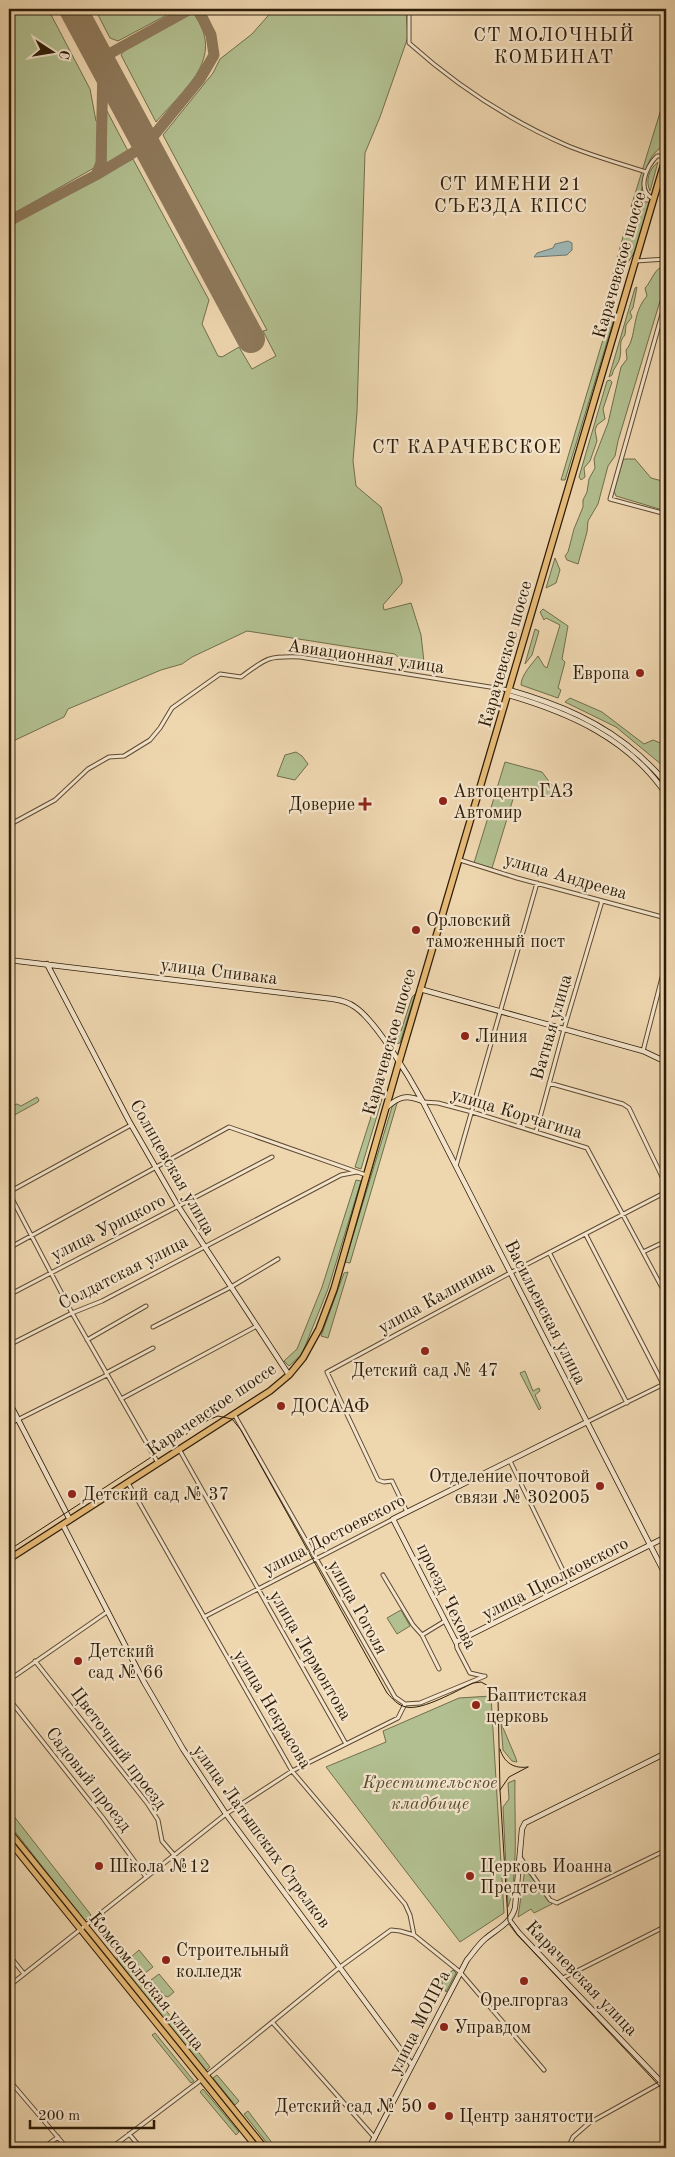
<svg xmlns="http://www.w3.org/2000/svg" width="675" height="2157" font-family="'Old Standard TT',serif">
<rect width="100%" height="100%" fill="#eed6af"/>
<filter id="stains"><feTurbulence type="fractalNoise" baseFrequency=".004" numOctaves="4"/><feColorMatrix values="0 0 0 0 .2 0 0 0 0 .09 0 0 0 0 .02 0 0 0 .5 -.17"/></filter>
<radialGradient id="worn" r=".72"><stop offset=".6" stop-color="#630" stop-opacity="0"/><stop offset="1" stop-color="#630" stop-opacity=".3"/></radialGradient>
<!-- green -->
<path fill="#b2bf90" stroke="#706e4c" d="M9 9H48L90 89 96 121H98L97 160 94 168 9 216Z
M95 9H178L118 41 110 38Z
M274 9H406L408 37 380 117 365 153 357 412 353 461 356 486 381 507 402 579V583L383 605 384 610 411 603 421 635 424 662 403 663 395 654 247 631 192 657 182 664 161 670 68 709 64 717 9 743V226L133 159 209 300 202 324 218 356 222 357 239 347 252 369 276 356 263 331 267 330 163 135 213 73 220 59 252 34Z
M193 13C227 58 184 89 156 122L121 55 124 51Z
M666 93V144C636 161 652 188 631 207Z
M107 111 128 151 106 164V114Z
M658 162 650 191C645 181 649 169 658 162Z
M645 202H649C642 226 639 263 613 274L625 229C635 224 636 215 639 205Z
M661 267 666 268V281L618 441 615 456 608 466 598 504 588 521 587 532 578 564 567 560 565 556 568 552 574 529 583 507V500L587 492 589 479 595 468 594 459 608 423 621 367 627 359 626 350C637 338 631 314 647 296L645 288C651 282 653 272 661 267Z
M637 287 633 308 630 312 632 317 626 325 625 335C618 342 622 348 620 357 619 364 613 368 612 375L609 377 635 288Z
M610 316 614 319 565 480H561Z
M610 380 612 382 603 409 605 419 597 425 595 430 597 441 590 461 584 468 585 477 581 480 579 477 607 381Z
M625 459H635L651 478 666 482V511L616 496 614 491 623 460Z
M555 558 560 570 556 583 546 588Z
M543 609 568 626 562 659 565 662 558 688 561 690 558 698 521 685C521 675 532 664 538 656L544 666 547 668 560 625 546 618 544 620 540 612Z
M535 629 539 631 532 655 525 664Z
M570 698 602 712 644 744 653 740 663 744 666 733V762L662 765 616 727 565 702Z
M296 752 302 756 308 764 295 780 277 776 285 755Z
M505 762 542 772 557 792 552 799 517 786 492 868 474 863Z
M415 994 400 1043 395 1044 388 1037 390 1035 401 1031 412 997Z
M37 1097 39 1100 38 1102 9 1118V1106L17 1104 21 1106Z
M377 1098 382 1099 361 1169 355 1167Z
M398 1100 350 1263 345 1262 392 1107Z
M356 1180 361 1181 328 1289 302 1354 289 1366 284 1361 297 1349 322 1287Z
M348 1272 328 1338 321 1336 344 1273Z
M525 1371 533 1391 539 1388 540 1391 535 1395 541 1408 539 1410 520 1373Z
M401 1610 410 1626 397 1634 387 1618Z
M491 1696 504 1913 460 1942 326 1767 386 1742 383 1731 459 1698Z
M501 1723 515 1756 517 1762 512 1761 503 1750Z
M515 1780C514 1813 519 1879 508 1907L503 1807 509 1799 508 1783Z
M9 1810 91 1915 85 1921 9 1824Z
M525 1869 552 1904 534 1913 531 1909 518 1917Z
M139 1950 153 1967 145 1973 131 1957Z
M118 1953H121L126 1959 210 2067 206 2071 162 2018 117 1959Z
M453 1970 456 1973 446 1992 442 1983V1979Z
M159 1974 174 1992 168 1997 165 1996 151 1980Z
M155 2033 194 2081 191 2083 152 2035Z
M217 2075 239 2101 235 2105 213 2078Z
M203 2089 239 2132 236 2135 200 2092Z
M248 2111 276 2148H271L244 2114Z"/>
<!-- water -->
<path fill="#9eb7b5" stroke="#71796f" d="M568 241 572 243V250L567 255 534 257 537 253 553 248 555 244Z"/>
<g fill="none" stroke-linecap="round" stroke-linejoin="round">
<!-- taxiway -->
<path stroke="#8e795b" stroke-width="11" d="M100 59 190 9
M96 175 101 163 103 63
M9 221 96 175 146 145 200 79 214 55 211 35 198 9"/>
<!-- runway -->
<path stroke="#8e795b" stroke-width="28" d="M73 9 251 339"/>
<!-- street casing -->
<g stroke="#5d4a31" stroke-width="5">
<path id="street" d="M409 9V43C456 85 509 120 566 145 592 156 619 163 646 172
M654 199C635 191 647 166 657 156H666
M636 261 666 259
M666 300 610 499 666 514
M664 781 666 772
M9 825 55 800 88 769 109 757 124 756 150 740 160 728 172 708 220 674 241 677C267 658 267 656 300 657L509 690
M460 860 517 878 666 918
M643 1051 666 962
M549 1083 623 1104 629 1108 666 1185
M423 1102 438 1103 472 1112 587 1148 666 1295
M536 1132 564 1029 602 901
M456 1166 537 883
M9 1192 131 1125
M9 1193 72 1313 158 1463
M586 1235 663 1384
M9 1248 229 1127 366 1175
M643 1252 666 1241
M550 1254 627 1403
M9 1295 272 1157
M153 1327 231 1287 278 1259
M87 1340 146 1306
M9 1345 72 1313 102 1301 341 1175 357 1172
M106 1373 153 1348
M121 1399 257 1326
M234 1414 395 1697 405 1704 420 1703 485 1676
M587 1422 666 1383
M9 1424 107 1375
M179 1449 346 1744
M510 1461 570 1585
M128 1483 292 1771 405 1904 410 1915 414 1935 460 1972 544 2070
M407 1512 392 1481 384 1482 378 1480 327 1372 510 1273 666 1192
M383 1575 413 1625 422 1635 445 1621
M204 1617 393 1519
M422 1635 439 1669
M456 1642 457 1648 470 1673 483 1676
M35 1661 147 1803 158 1820 162 1841 174 1855
M9 1680 107 1612
M9 1699 103 1818 146 1877
M520 1857 550 1900 557 1903 666 1850
M9 1955 24 1974
M563 1978 666 1926
M9 1986 226 1814 292 1771 398 1718 405 1704
M273 2023 375 2138
M207 2075 340 1967 391 1930 400 1931 414 1935
M9 2080 67 2148
M129 2134 141 2148
M43 2148 58 2137
M111 2148 201 2080
M568 2148 573 2137 589 2123 666 2080"/>
</g>
<!-- secondary casing -->
<g stroke="#2d1c07" stroke-width="6">
<path id="secondary" d="M509 690C558 704 602 722 640 756 649 765 659 773 666 784
M508 695C570 713 629 739 666 794
M9 960 333 999C340 1000 348 1002 355 1007 376 1021 410 1078 423 1102L666 1576
M47 964 129 1121 178 1206 289 1375
M420 989 643 1051 662 1060 666 1068
M387 1107C399 1097 406 1094 422 1101
M9 1402 70 1520
M587 1422 393 1519 456 1642 666 1537
M63 1525 144 1682 183 1749 226 1814 412 2065
M509 1920 519 1933 666 2087
M369 2148 467 1960C473 1953 478 1945 485 1939 497 1929 511 1923 515 1908L522 1829 525 1823 666 1753"/>
</g>
<!-- primary casing -->
<g stroke="#2d1c07" stroke-width="7">
<path id="primary" d="M9 1831 265 2148
M9 1841 257 2148"/>
</g>
<!-- highway casing -->
<g stroke="#2d1c07" stroke-width="8">
<path id="highway" d="M9 1559 270 1391 289 1375 303 1358 319 1329 334 1289 399 1062 666 157"/>
</g>
<!-- street -->
<use href="#street" stroke="#f4e4cb" stroke-width="3"/>
<!-- secondary -->
<use href="#secondary" stroke="#f4e4cb" stroke-width="4.5"/>
<!-- primary -->
<use href="#primary" stroke="#e7bb78" stroke-width="5"/>
<!-- highway -->
<use href="#highway" stroke="#e7bb78" stroke-width="5.5"/>
<!-- tram -->
<path stroke="#2d1c07" stroke-width="1" d="M9 1550 208 1420 218 1416 232 1419 241 1430 387 1693C393 1699 397 1705 406 1707 422 1711 458 1690 473 1683L481 1682 494 1689 498 1699 500 1790 508 1921 517 1934 666 2093
M500 1749C504 1763 514 1769 528 1767
M500 1790 509 1777 528 1767"/>
</g>
<!-- markers -->
<g fill="#8f2418" stroke="#f4e4cb" stroke-width="2">
<circle cx="640" cy="673" r="5"/>
<circle cx="443" cy="801" r="5"/>
<path d="M362.5 796.5h5v5h5v5h-5v5h-5v-5h-5v-5h5z"/>
<circle cx="416" cy="930" r="5"/>
<circle cx="465" cy="1036" r="5"/>
<circle cx="425" cy="1351" r="5"/>
<circle cx="281" cy="1406" r="5"/>
<circle cx="600" cy="1486" r="5"/>
<circle cx="72" cy="1494" r="5"/>
<circle cx="78" cy="1661" r="5"/>
<circle cx="476" cy="1705" r="5"/>
<circle cx="99" cy="1866" r="5"/>
<circle cx="470" cy="1876" r="5"/>
<circle cx="166" cy="1960" r="5"/>
<circle cx="524" cy="1981" r="5"/>
<circle cx="444" cy="2027" r="5"/>
<circle cx="432" cy="2106" r="5"/>
<circle cx="449" cy="2116" r="5"/>
</g>
<g text-anchor="middle" stroke-width="4.5" stroke-linejoin="round" paint-order="stroke">
<!-- street labels -->
<g font-size="18" fill="#2d1c07" stroke="#f4e4cb">
<text transform="translate(619 265) rotate(-74)" y="6">Карачевское шоссе</text>
<text transform="translate(505 654) rotate(-74)" y="6">Карачевское шоссе</text>
<text transform="translate(366 656) rotate(8)" y="6">Авиационная улица</text>
<text transform="translate(566 876) rotate(16)" y="6">улица Андреева</text>
<text transform="translate(219 971) rotate(7)" y="6">улица Спивака</text>
<text transform="translate(551 1027) rotate(-74)" y="6">Ватная улица</text>
<text transform="translate(389 1042) rotate(-74)" y="6">Карачевское шоссе</text>
<text transform="translate(517 1113) rotate(17)" y="6">улица Корчагина</text>
<text transform="translate(173 1167) rotate(60)" y="6">Солнцевская улица</text>
<text transform="translate(108 1227) rotate(-27)" y="6">улица Урицкого</text>
<text transform="translate(123 1272) rotate(-27)" y="6">Солдатская улица</text>
<text transform="translate(436 1297) rotate(-29)" y="6">улица Калинина</text>
<text transform="translate(546 1312) rotate(63)" y="6">Васильевская улица</text>
<text transform="translate(211 1409) rotate(-34)" y="6">Карачевское шоссе</text>
<text transform="translate(334 1534) rotate(-27)" y="6">улица Достоевского</text>
<text transform="translate(555 1578) rotate(-27)" y="6">улица Циолковского</text>
<text transform="translate(447 1596) rotate(64)" y="6">проезд Чехова</text>
<text transform="translate(358 1607) rotate(61)" y="6">улица Гоголя</text>
<text transform="translate(311 1655) rotate(60)" y="6">улица Лермонтова</text>
<text transform="translate(273 1709) rotate(59)" y="6">улица Некрасова</text>
<text transform="translate(119 1748) rotate(53)" y="6">Цветочный проезд</text>
<text transform="translate(89 1779) rotate(52)" y="6">Садовый проезд</text>
<text transform="translate(262 1836) rotate(54)" y="6">улица Латышских Стрелков</text>
<text transform="translate(582 1978) rotate(46)" y="6">Карачевская улица</text>
<text transform="translate(147 1981) rotate(51)" y="6">Комсомольская улица</text>
<text transform="translate(419 2022) rotate(-63)" y="6">улица МОПРа</text>
</g>
<!-- poi labels -->
<g font-size="18" fill="#2d1c07" stroke="#f4e4cb" text-anchor="start">
<text x="630" y="679" text-anchor="end">Европа</text>
<text x="453" y="797">АвтоцентрГАЗ<tspan x="453" dy="21">Автомир</tspan></text>
<text x="355" y="810" text-anchor="end">Доверие</text>
<text x="426" y="926">Орловский<tspan x="426" dy="21">таможенный пост</tspan></text>
<text x="475" y="1042">Линия</text>
<text x="425" y="1376" text-anchor="middle">Детский сад № 47</text>
<text x="291" y="1412">ДОСААФ</text>
<text x="590" y="1482" text-anchor="end">Отделение почтовой<tspan x="590" dy="21">связи № 302005</tspan></text>
<text x="82" y="1500">Детский сад № 37</text>
<text x="88" y="1657">Детский<tspan x="88" dy="21">сад № 66</tspan></text>
<text x="486" y="1701">Баптистская<tspan x="486" dy="21">церковь</tspan></text>
<text x="109" y="1872">Школа №12</text>
<text x="480" y="1872">Церковь Иоанна<tspan x="480" dy="21">Предтечи</tspan></text>
<text x="176" y="1956">Строительный<tspan x="176" dy="21">колледж</tspan></text>
<text x="524" y="2006" text-anchor="middle">Орелгоргаз</text>
<text x="454" y="2033">Управдом</text>
<text x="422" y="2112" text-anchor="end">Детский сад № 50</text>
<text x="459" y="2122">Центр занятости</text>
</g>
<!-- park labels -->
<g font-size="18" font-style="italic" fill="#554d30" stroke="#f4e4cb">
<text x="430" y="1788">Крестительское<tspan x="430" dy="21">кладбище</tspan></text>
</g>
<!-- neighbourhood labels -->
<g font-size="19" letter-spacing="1" fill="#2d1c07" stroke="#f4e4cb">
<text x="554" y="41">СТ МОЛОЧНЫЙ<tspan x="554" dy="22">КОМБИНАТ</tspan></text>
<text x="511" y="190">СТ ИМЕНИ 21<tspan x="511" dy="22">СЪЕЗДА КПСС</tspan></text>
<text x="467" y="453">СТ КАРАЧЕВСКОЕ</text>
</g>
</g>
<!-- margin -->
<rect width="675" height="2157" fill="none" stroke="#eed6af" stroke-width="30"/>
<rect x="10" y="10" width="655" height="2137" fill="none" stroke="#2d1c07" stroke-width="2.5"/>
<rect x="15" y="15" width="645" height="2127" fill="none" stroke="#2d1c07"/>
<!-- north arrow -->
<g transform="translate(52 52) rotate(102)" stroke="#f4e4cb" stroke-width="4" paint-order="stroke">
<path d="M0-4L9 19L0 12L-9 19Z" fill="#2d1c07"/>
<text y="-8" font-size="14" font-weight="bold" text-anchor="middle" fill="#2d1c07">С</text>
</g>
<!-- scale -->
<path d="M30 2120v8h124v-8" fill="none" stroke="#2d1c07" stroke-width="2.5"/>
<text x="38" y="2120" font-size="15" fill="#2d1c07" stroke="#f4e4cb" stroke-width="4" paint-order="stroke">200 m</text>
<rect width="100%" height="100%" filter="url(#stains)"/>
<rect width="100%" height="100%" fill="url(#worn)"/>
</svg>
